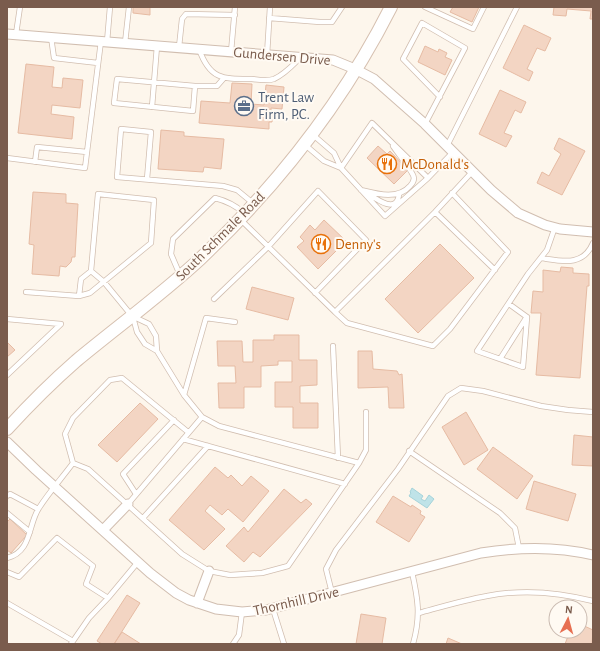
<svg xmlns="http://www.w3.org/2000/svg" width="600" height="651" font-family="'Alegreya Sans',sans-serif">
<rect width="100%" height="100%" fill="#fdf6ec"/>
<!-- water -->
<path fill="#bfe3e8" stroke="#a5d3da" d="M412 488 423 496 421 499 425 501 429 495 434 499 427 508 409 496 411 493 410 492Z"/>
<!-- building -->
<path fill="#f3d5c3" stroke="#e6bba3" d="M133 7H150V15L133 13Z
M453 7H479L472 22 450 12Z
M554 7H593V19H590L591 11 567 9 566 16 553 15Z
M524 25 551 38 545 51 537 48 527 69 533 72 529 81 503 68Z
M425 46 438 52 439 49 447 53 445 57 452 60 445 75 418 62Z
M26 64 54 67 52 87 62 88 63 78 83 80 80 108 52 105 51 114 74 117 72 139 18 133Z
M232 83 252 84 251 104 264 105 266 85 284 87 282 109 271 108V113H273L272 122H269V129L199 123 201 101 230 103Z
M500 90 526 102 521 113 515 110 504 133 512 136 506 147 479 134Z
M161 130 184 132V136L224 139 221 169 204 167 203 172 158 169Z
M559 138 585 151 562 195 537 183 542 172 549 176 561 154 554 149Z
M378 146 387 154 390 151 408 170 394 184 367 158Z
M33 192 66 194V203L78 204 75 257H72L71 262 66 267 60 266 59 276 32 274 34 245 29 244Z
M324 220 346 241 318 269 297 247 304 241 300 237 310 225 315 230Z
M440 244 474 278 418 333 385 299Z
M561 267 573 268V273L589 274V286H587L580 378 536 375 541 313H531L533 291 543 292V270L560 272Z
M252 287 294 298 288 320 246 309Z
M274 335H299V360H317V385L300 386V403H318V428H293V407H275V382H292V361H278V365L261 366V387H244V408H219L218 383H236L235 366H218L217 341H242L243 362H253V340H274Z
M7 342 15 350 7 357Z
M358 351H372L373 369 397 371 399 375 402 374 404 408H389L388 387 358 388Z
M140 403 158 419 117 462 98 445Z
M466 412 488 450 464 465 442 427Z
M574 435 593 437V466L572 465Z
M493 447 533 476 517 499 477 469Z
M215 467 228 478 231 475 242 486 251 476 269 491 243 522 228 509 222 515 210 505 205 511 225 529 204 550 169 520Z
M534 481 576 494 568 521 526 509Z
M284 489 301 503 306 499 312 504 260 557 253 552 244 562 226 546 244 527 248 532Z
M393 496 411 507 412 505 421 511 420 514 425 517 409 542 376 522Z
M10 519 27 535 11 553 7 550V522Z
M127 595 140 603 114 644H102L97 641Z
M361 614 386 618 382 644H356Z
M580 624 593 630 592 644H565L570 631H580Z
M122 632 141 644H114Z
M448 638 462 644H446Z"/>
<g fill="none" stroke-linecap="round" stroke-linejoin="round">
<!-- service casing -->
<g stroke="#d1beb0" stroke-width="6">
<path id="service" d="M425 7 473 29 484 7
M269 18 320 22H332L342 7
M16 34 20 7
M51 37 54 58 98 63
M107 42 110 7
M125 43 129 7
M179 47 182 19 186 14 235 15
M199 49C210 80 223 79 252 79 259 80 268 81 274 79 285 74 292 66 300 58
M231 52 235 7
M267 55 270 7
M195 86 193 111 114 103 117 79 195 86H217L224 78
M152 107 157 46
M425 124 465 48 422 23 403 59 440 97
M312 134 334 153 341 168 385 216 428 178 453 152
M304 144 324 161 341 168
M447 146 517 7
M7 158 85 168 101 41
M35 162 37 147 87 152
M341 168 372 123 428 178
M147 179 151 132 121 129 117 177 223 186 237 190 254 204
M361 190C377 194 398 200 410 186 413 183 415 179 413 175 408 165 399 155 393 146
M366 192C375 198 396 215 399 195
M435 212 495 270
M241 220 335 312 435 212 472 172
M541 258C562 261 583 267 593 243
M91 271 104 282 132 316 149 324 156 336 157 351
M180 275 171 254 173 239 215 198C227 201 235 205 244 213
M26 292 79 296 90 293 151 243 154 200 98 194 91 271 81 279 79 296
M214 299 268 247 318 191 366 240 315 293
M509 304 527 317
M335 312 347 323 433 346 450 329 508 252 452 193
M133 317 137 332 145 344 157 351 184 395 202 417 219 426 359 463
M527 317 523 367 477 351 528 274 547 250 555 227
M7 319 61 324 7 375
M333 346 338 458
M500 359 526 318
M184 395 206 318 235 322
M183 439 345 484
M409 451 500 513 515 528 519 548
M73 463 88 469 182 554 209 571 230 575 262 573 288 566 359 463 366 450V412
M136 494 123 474 174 420
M7 496 10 494 38 509
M128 504 202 417
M7 513 30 532
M143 518 208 446
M7 558C32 552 28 524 39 508 49 492 62 478 73 463L65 434 73 418 110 380 122 378 188 432
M7 572 19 577 57 538 93 566 86 584 108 598
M412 572C418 599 421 616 413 644
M332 593 326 569 336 550 398 469 448 396 461 388 483 391 541 406 568 410 593 412
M7 603 73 641
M273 609 284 644
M419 613C441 607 464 600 487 596 522 589 558 592 593 601
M71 644 89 618 108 598 138 562
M233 644 239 635 242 612"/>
</g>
<!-- minor casing -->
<g stroke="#d1beb0" stroke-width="11">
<path id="minor" d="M7 34 333 60 355 69 374 79 425 124 491 190 518 213 545 225 560 229 593 232
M7 442 36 470 150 573 176 593 189 600 216 609 242 612 266 610 481 553C518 547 556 546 593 555
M103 530 128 504
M197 603 209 571"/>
</g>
<!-- secondary casing -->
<g stroke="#d6c0b0" stroke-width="14">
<path id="secondary" d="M7 429C29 405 52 382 76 361 117 327 161 295 200 259 277 186 343 102 391 7"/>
</g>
<!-- service -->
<use href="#service" stroke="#fff" stroke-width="4.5"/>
<!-- minor -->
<use href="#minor" stroke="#fff" stroke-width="9"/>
<!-- secondary -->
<use href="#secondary" stroke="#fff" stroke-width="12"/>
</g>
<!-- icons -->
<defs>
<g id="office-ring" transform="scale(1)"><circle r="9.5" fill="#fffaf3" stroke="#5c6f8a" stroke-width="1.5"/><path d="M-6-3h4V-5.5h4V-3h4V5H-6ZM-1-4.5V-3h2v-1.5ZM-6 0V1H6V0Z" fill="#5c6f8a"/></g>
<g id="restaurant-ring" transform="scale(1)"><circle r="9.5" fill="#fffaf3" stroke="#e8710a" stroke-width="1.5"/><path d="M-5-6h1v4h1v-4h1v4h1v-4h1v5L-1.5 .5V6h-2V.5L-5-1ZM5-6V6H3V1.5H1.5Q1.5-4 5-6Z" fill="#e8710a"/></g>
</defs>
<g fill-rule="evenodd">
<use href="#office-ring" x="244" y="106"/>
<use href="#restaurant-ring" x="387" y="164"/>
<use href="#restaurant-ring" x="321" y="244"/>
</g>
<g text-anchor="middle" stroke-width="4" stroke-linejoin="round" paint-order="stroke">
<!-- street labels -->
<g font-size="15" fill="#7a5c4d" stroke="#fffaf3">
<text transform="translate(282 56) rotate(5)" y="5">Gundersen Drive</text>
<text transform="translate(220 236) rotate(-45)" y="5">South Schmale Road</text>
<text transform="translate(296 601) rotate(-13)" y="5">Thornhill Drive</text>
</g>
<!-- service labels -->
<g font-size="15" fill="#4e5e75" stroke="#fffaf3" text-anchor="start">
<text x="258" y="102">Trent Law<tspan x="258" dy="17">Firm, P.C.</tspan></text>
</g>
<!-- food labels -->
<g font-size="15" fill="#c56008" stroke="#fffaf3" text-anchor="start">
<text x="401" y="169">McDonald's</text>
<text x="335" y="249">Denny's</text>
</g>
</g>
<!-- border -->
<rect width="600" height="651" fill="none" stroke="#7a5c4d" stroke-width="16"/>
<!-- north arrow -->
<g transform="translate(568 619) rotate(6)"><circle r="19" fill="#fffaf3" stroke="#cabbb1"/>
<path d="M0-3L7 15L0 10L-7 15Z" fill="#e76f51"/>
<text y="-6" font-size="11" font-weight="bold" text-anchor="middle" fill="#7a5c4d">N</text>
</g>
</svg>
